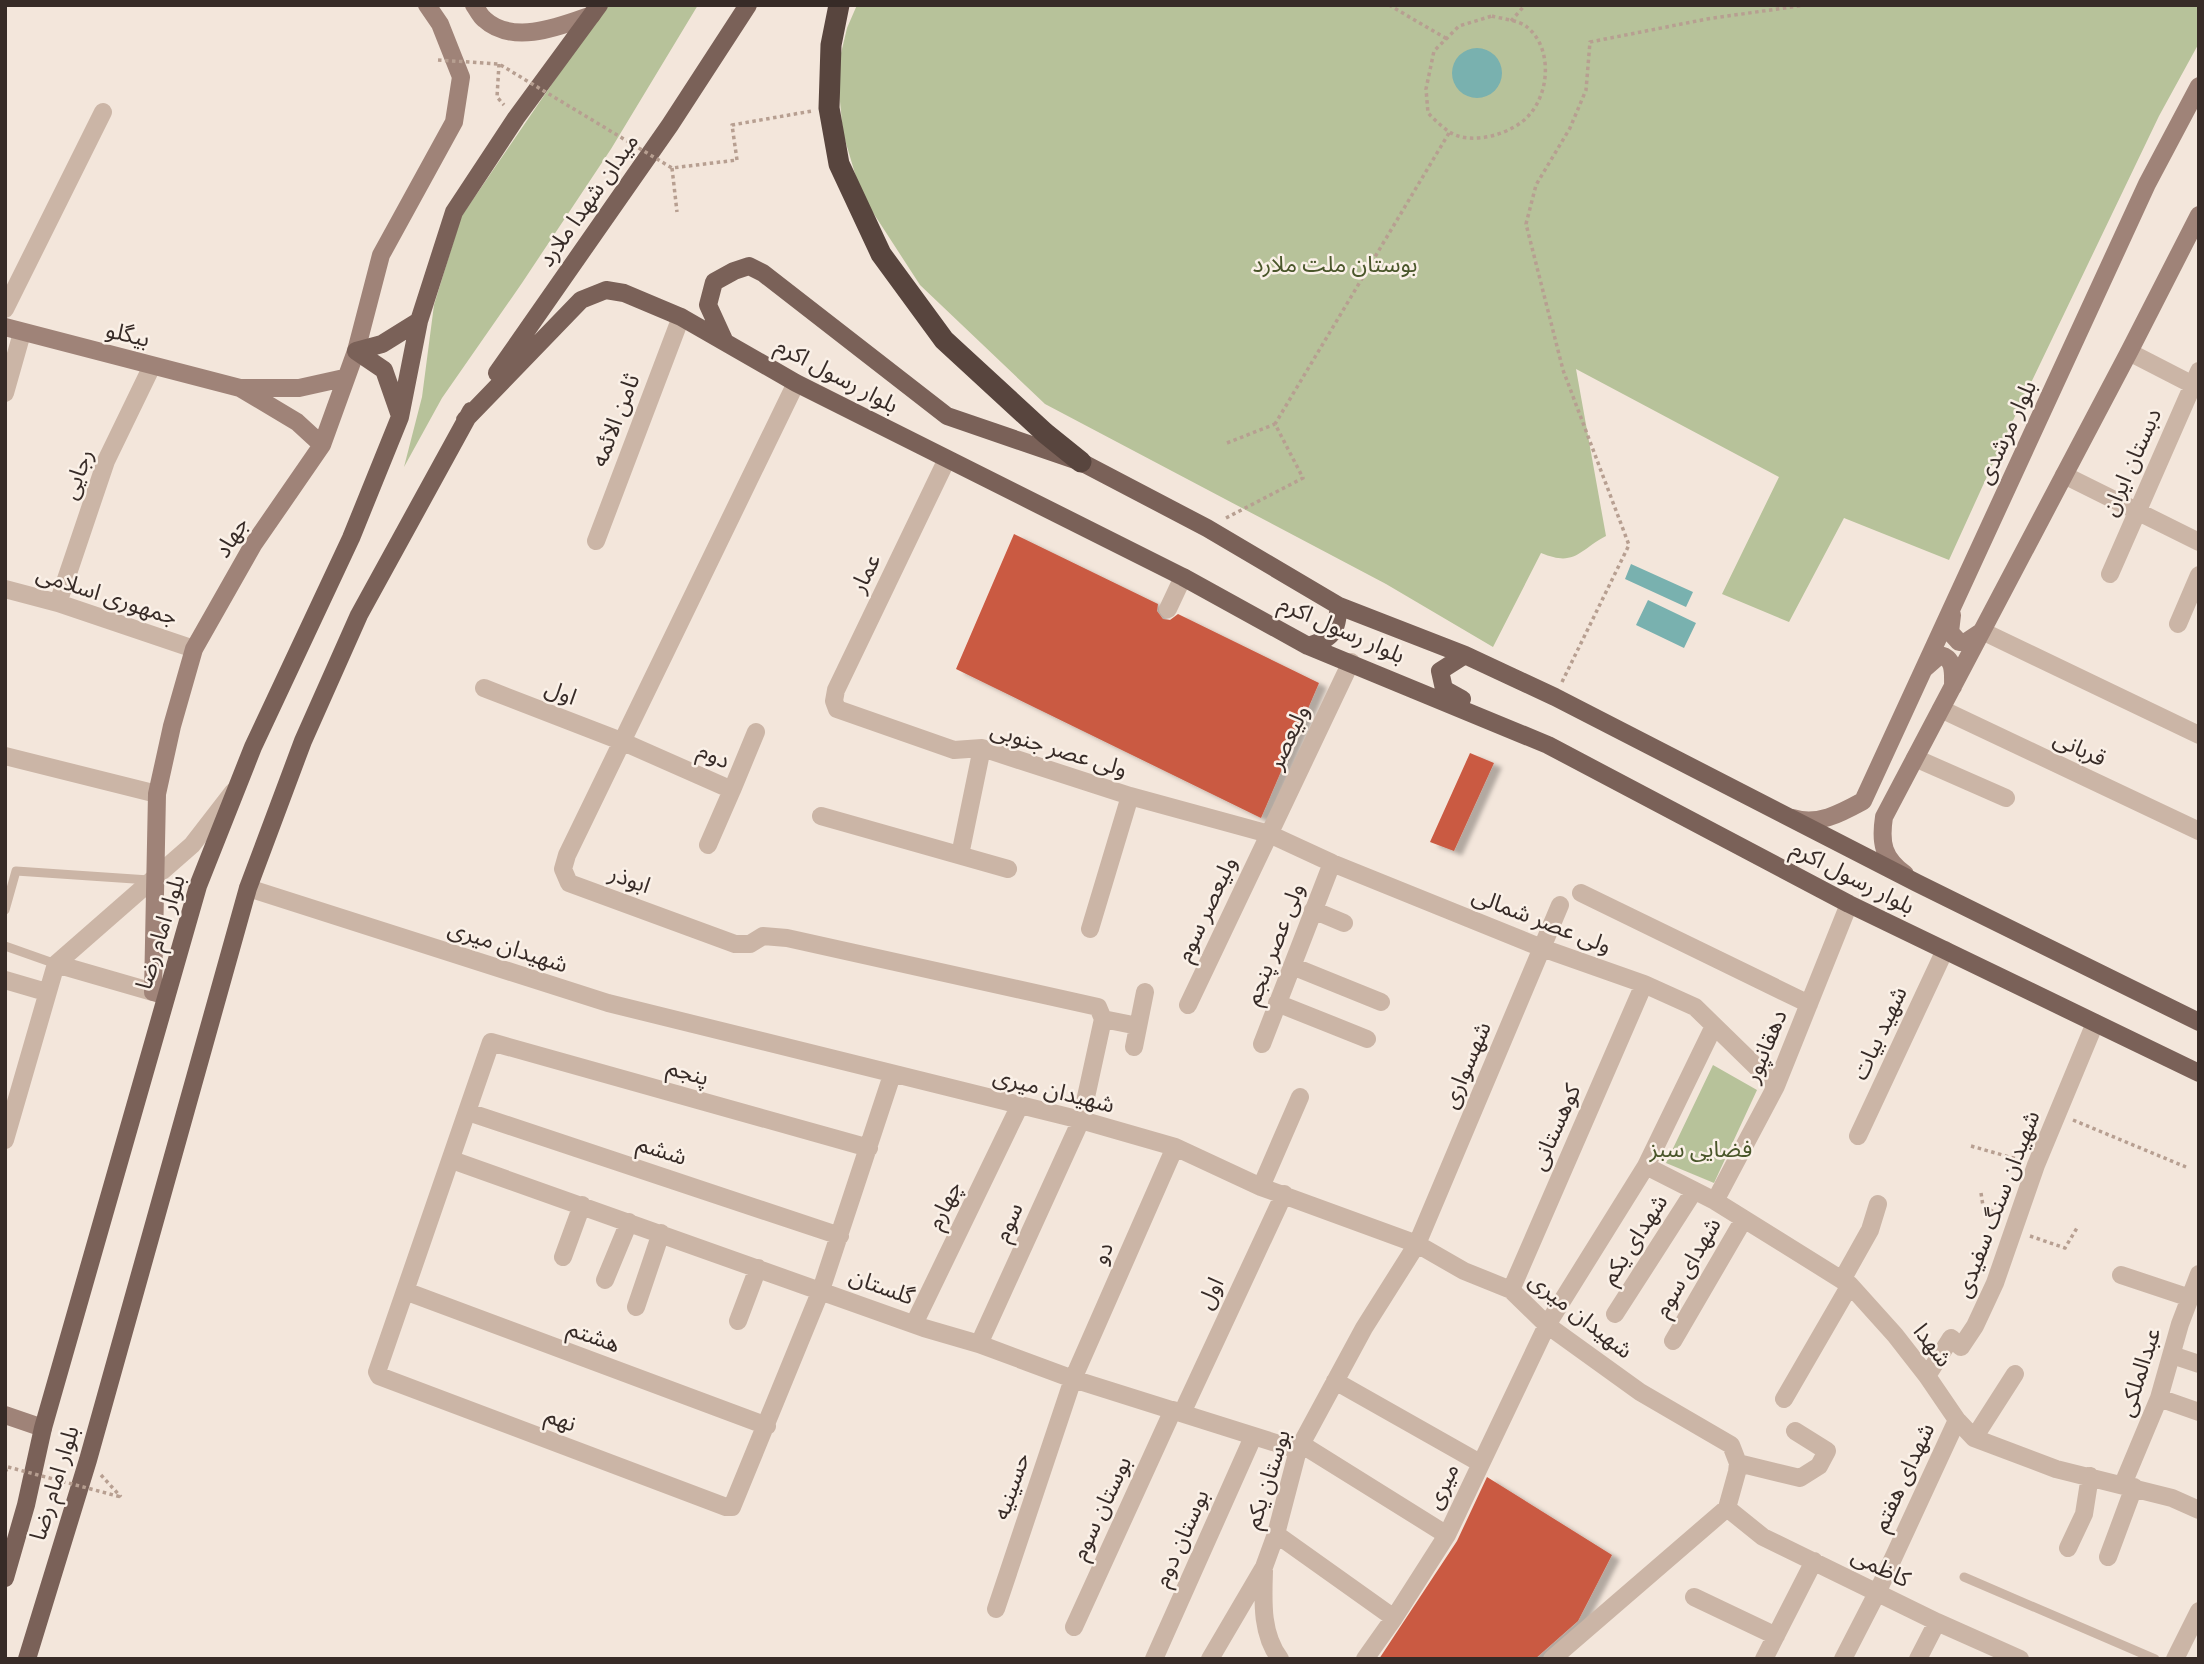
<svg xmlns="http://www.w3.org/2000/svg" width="2204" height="1664" font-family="'Exo 2','Noto Sans Arabic',sans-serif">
<defs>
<filter id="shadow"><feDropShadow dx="8" dy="4.5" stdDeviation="2" flood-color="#0004"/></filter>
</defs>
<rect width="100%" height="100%" fill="#f3e6db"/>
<!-- green -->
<path fill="#b7c29a" d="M606 5H698L611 149 522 283 442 398 404 467 422 397 434 305 461 217Z
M857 5H2199V43L2159 116 2005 437 1949 560 1844 518 1789 622 1722 594 1779 477 1576 369 1606 536C1578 551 1575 567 1541 553L1493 647 1386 584 1045 404 920 285 861 194 843 133 837 70 847 28Z
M1713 1065 1757 1090 1714 1183 1666 1163Z"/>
<!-- water -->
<path fill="#79b1af" d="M1452 73a25 25 0 1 1 50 0a25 25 0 1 1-50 0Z
M1631 564 1693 592 1686 607 1625 579Z
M1648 600 1696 623 1684 648 1636 625Z"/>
<!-- building -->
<path fill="#ca5a42" filter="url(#shadow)" d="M1014 534 1158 604 1157 611 1163 619 1170 620 1178 614 1319 683 1261 818 956 669Z
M1470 753 1494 763 1454 851 1430 842Z
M1487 1477 1612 1555 1578 1621 1535 1659H1379L1457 1541Z"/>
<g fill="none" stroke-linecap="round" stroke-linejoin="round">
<!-- path -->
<path stroke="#b79f91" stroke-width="3.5" stroke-dasharray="3.5 3.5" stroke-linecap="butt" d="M1389 5 1447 39
M1492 16C1502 19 1519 20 1527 27 1552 47 1550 91 1530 114 1514 134 1470 147 1448 131 1441 126 1434 119 1428 113L1426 89 1434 51 1459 26Z
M1511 21 1525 5
M499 64 497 97 504 105
M737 160 732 125 812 111
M672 168 677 212
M1227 443 1275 424
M1226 518 1303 478 1275 424 1449 133
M1562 682 1629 545 1563 370 1526 224 1536 185 1570 128 1586 90 1590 42 1707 19 1805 5
M2073 1120 2186 1167
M1971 1146 2020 1160
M1981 1193 1983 1206 2001 1216
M2030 1236 2065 1248 2077 1228
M5 1472 8 1467
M101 1475 121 1497"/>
<!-- lane -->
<path stroke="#cbb5a6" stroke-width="9" d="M5 910 16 871 149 880
M5 946 56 964
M1964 1577 2155 1659"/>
<!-- street -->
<path stroke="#cbb5a6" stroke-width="18" d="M5 309 103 112
M2129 352 2199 388
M796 383 567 855 563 869 569 883 735 944H750L763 936 787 938 1098 1007 1103 1019 1081 1120 979 1344
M5 393 22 333
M947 459 836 690 834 701 837 709 954 750 982 748 1130 796 1269 834 1332 863 1542 948 1644 984 1695 1007 1776 1086
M2064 475 2199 542
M596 541 681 317
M2110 574 2199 371
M5 589 58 603 194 649
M58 603 106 461 152 366
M1168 609 1183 577
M2178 624 2199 575
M1982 631 2199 735
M484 688 621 741 732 790 708 845
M1941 709 2199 831
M5 756 157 794
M1915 758 2006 798
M732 790 756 732
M821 816 1008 869
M960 855 982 748
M248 888 608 1003 1081 1120 1175 1147 1261 1187 1417 1244 1464 1271 1511 1290 1547 1325 1640 1392 1731 1445 1738 1463 1737 1472 1727 1508
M1581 893 1809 1004
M1313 910 1344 923
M1090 929 1130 796
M56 964 153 992
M1292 966 1381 1002
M5 980 46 992
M1277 1003 1367 1039
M1188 1005 1351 662
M1103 1019 1138 1026
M1262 1044 1332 863
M1134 1047 1145 992
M468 1112 840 1236
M1858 1136 1945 950
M5 1140 56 964 192 845 233 792
M869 1148 491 1042 377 1372 379 1376 726 1507H732L821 1290 892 1075
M452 1160 924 1328 979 1344 1073 1379 1298 1450
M1646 1166 1715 1201 1850 1285 1895 1335 1927 1376 1957 1420 1974 1438 2056 1469 2172 1498 2199 1510
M1261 1187 1300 1097
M1715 1201 1776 1086 1849 904
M563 1257 582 1205
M2121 1275 2190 1298
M605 1280 629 1222
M1842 1280 1870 1230 1878 1204
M1511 1290 1644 984
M405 1291 767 1426
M636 1307 661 1233
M1615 1314 1694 1191
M738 1321 758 1268
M914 1324 1019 1107
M1673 1341 1744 1219
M2172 1355 2199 1364
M1927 1376 1951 1338 1961 1347 1975 1326 1995 1283 2036 1165 2095 1023
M1335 1381 1480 1463
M2159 1398 2199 1412
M1784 1399 1850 1285
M1182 1413 1284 1194
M1974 1438 2015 1374
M1301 1444 1447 1535
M1738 1463 1800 1478 1819 1466 1827 1451 1795 1431
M2123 1484 2159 1398 2180 1324 2199 1274
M1727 1508 1763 1537 1937 1622 2020 1659
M1276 1534 1394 1618
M2068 1548 2084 1514 2090 1476
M2108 1557 2134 1487
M1264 1571C1263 1601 1261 1634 1280 1659
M1694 1597 1776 1636
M996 1609 1073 1379 1175 1147
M1074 1627 1173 1410
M1154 1659 1253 1437
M1210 1659 1264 1567 1276 1534 1298 1450 1364 1328 1417 1244 1560 905
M1365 1659 1394 1618 1447 1535 1547 1325 1646 1166 1714 1026
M1552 1659 1727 1508
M1764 1659 1814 1561
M1843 1659 1877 1593 1957 1420
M1918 1659 1937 1622
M2175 1659 2199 1611"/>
<!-- secondary -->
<path stroke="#9f8378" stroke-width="18" d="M474 5C477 9 480 16 484 19 513 46 561 26 592 15
M5 327 240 388H299L344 378
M240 388 297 422 322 445
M1952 615 1950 632 1959 642H1966L1981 632
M1924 669 1940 655C1955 658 1953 674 1953 687
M1793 818C1818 826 1841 813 1863 801L2147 184 2199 86
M1905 874C1883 858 1880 843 1884 817L2129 352 2199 215
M166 996 153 992 157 794 172 726 194 649 253 545 322 445 356 351 381 255 454 122 461 77 440 24 427 5
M5 1415 43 1428"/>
<!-- primary -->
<path stroke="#7a6158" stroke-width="18" d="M724 340 708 305 714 282 734 271 749 266 763 273 947 416 1081 462 1207 528 1339 606 1465 655 1555 697 1917 883 2199 1022
M356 351 384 370 399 413
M356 351 382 344 419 321
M497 373 670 125 748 5
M465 420 581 300 606 290 624 293 681 317 796 383 1183 577 1308 646 1548 745 1849 904 2199 1073
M1308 646C1334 638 1336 632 1339 606
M1462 699 1444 689 1440 671 1465 655
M5 1578 26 1505 43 1428 198 886 253 747 351 538 400 417 419 321 454 212 516 118 599 5
M27 1659 88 1460 248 888 303 741 359 615 471 411"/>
<!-- highway -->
<path stroke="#58453e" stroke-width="21" d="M839 5 831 45 829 108 839 164 881 254 944 340 1045 433 1081 462"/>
<!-- path-bridge -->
<path stroke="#b79f91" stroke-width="3.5" stroke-dasharray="3.5 3.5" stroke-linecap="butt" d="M438 60 499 64 672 168 737 160
M8 1467 121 1497"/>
</g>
<g text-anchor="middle" stroke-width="5" stroke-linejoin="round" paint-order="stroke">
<!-- street labels -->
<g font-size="23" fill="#372b27" stroke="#faf0e7">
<text transform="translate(588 200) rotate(-55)" y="8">میدان شهدا ملارد</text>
<text transform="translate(128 334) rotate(14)" y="8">بیگلو</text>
<text transform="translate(837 375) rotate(28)" y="8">بلوار رسول اکرم</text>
<text transform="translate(615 420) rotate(-69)" y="8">ثامن الائمه</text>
<text transform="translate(2006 432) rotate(-65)" y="8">بلوار مرشدی</text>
<text transform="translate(2131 462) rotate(-66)" y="8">دبستان ایران</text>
<text transform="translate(77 474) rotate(-70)" y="8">رجایی</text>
<text transform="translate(231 537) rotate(-58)" y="8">جهاد</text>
<text transform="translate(865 573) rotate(-64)" y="8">عمار</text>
<text transform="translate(107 595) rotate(18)" y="8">جمهوری اسلامی</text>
<text transform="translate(1342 629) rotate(24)" y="8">بلوار رسول اکرم</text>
<text transform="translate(561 692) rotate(21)" y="8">اول</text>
<text transform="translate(1288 737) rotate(-65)" y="8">ولیعصر</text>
<text transform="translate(2080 748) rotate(25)" y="8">قربانی</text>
<text transform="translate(1059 749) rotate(17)" y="8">ولی عصر جنوبی</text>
<text transform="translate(714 755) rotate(24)" y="8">دوم</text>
<text transform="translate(1853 877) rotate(27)" y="8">بلوار رسول اکرم</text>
<text transform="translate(630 879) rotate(20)" y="8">ابوذر</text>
<text transform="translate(1206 909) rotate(-65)" y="8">ولیعصر سوم</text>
<text transform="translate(1542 920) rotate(21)" y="8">ولی عصر شمالی</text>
<text transform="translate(160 932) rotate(-73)" y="8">بلوار امام رضا</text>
<text transform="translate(1274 944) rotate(-69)" y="8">ولی عصر پنجم</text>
<text transform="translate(508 946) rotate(18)" y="8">شهیدان میری</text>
<text transform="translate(1879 1033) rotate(-65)" y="8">شهید بیات</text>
<text transform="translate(1765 1046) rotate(-67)" y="8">دهقانپور</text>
<text transform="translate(1466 1065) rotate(-67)" y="8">شهسواری</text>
<text transform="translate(688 1072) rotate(16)" y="8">پنجم</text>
<text transform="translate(1054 1090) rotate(14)" y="8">شهیدان میری</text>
<text transform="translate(1555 1127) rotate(-66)" y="8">کوهستانی</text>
<text transform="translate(662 1150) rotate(18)" y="8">ششم</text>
<text transform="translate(1997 1204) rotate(-69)" y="8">شهیدان سنگ سفیدی</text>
<text transform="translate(944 1205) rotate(-64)" y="8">چهارم</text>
<text transform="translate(1008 1222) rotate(-66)" y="8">سوم</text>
<text transform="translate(1634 1239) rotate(-57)" y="8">شهدای یکم</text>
<text transform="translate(1102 1253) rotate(-66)" y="8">دو</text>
<text transform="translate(1687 1267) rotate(-60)" y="8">شهدای سوم</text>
<text transform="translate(882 1286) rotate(20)" y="8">گلستان</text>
<text transform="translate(1210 1293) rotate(-65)" y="8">اول</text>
<text transform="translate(1581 1315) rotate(38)" y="8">شهیدان میری</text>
<text transform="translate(594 1336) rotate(20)" y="8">هشتم</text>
<text transform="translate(1933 1345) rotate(53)" y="8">شهدا</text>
<text transform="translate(2139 1372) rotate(-72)" y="8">عبدالملکی</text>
<text transform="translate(561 1419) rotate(21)" y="8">نهم</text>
<text transform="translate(1903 1477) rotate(-65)" y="8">شهدای هفتم</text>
<text transform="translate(1267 1479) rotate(-72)" y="8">بوستان یکم</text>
<text transform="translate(54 1483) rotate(-73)" y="8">بلوار امام رضا</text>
<text transform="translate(1011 1486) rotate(-71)" y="8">حسینیه</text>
<text transform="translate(1442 1486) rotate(-65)" y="8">میری</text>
<text transform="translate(1101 1508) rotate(-65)" y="8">بوستان سوم</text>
<text transform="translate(1181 1538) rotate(-66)" y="8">بوستان دوم</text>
<text transform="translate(1881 1567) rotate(26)" y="8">کاظمی</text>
</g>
<!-- park labels -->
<g font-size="23" fill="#49562a" stroke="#faf0e7">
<text x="1335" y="272">بوستان ملت ملارد</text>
<text x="1701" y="1157">فضایی سبز</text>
</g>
</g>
<!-- border -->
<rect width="2204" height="1664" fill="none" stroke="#372b27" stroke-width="14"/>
</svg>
